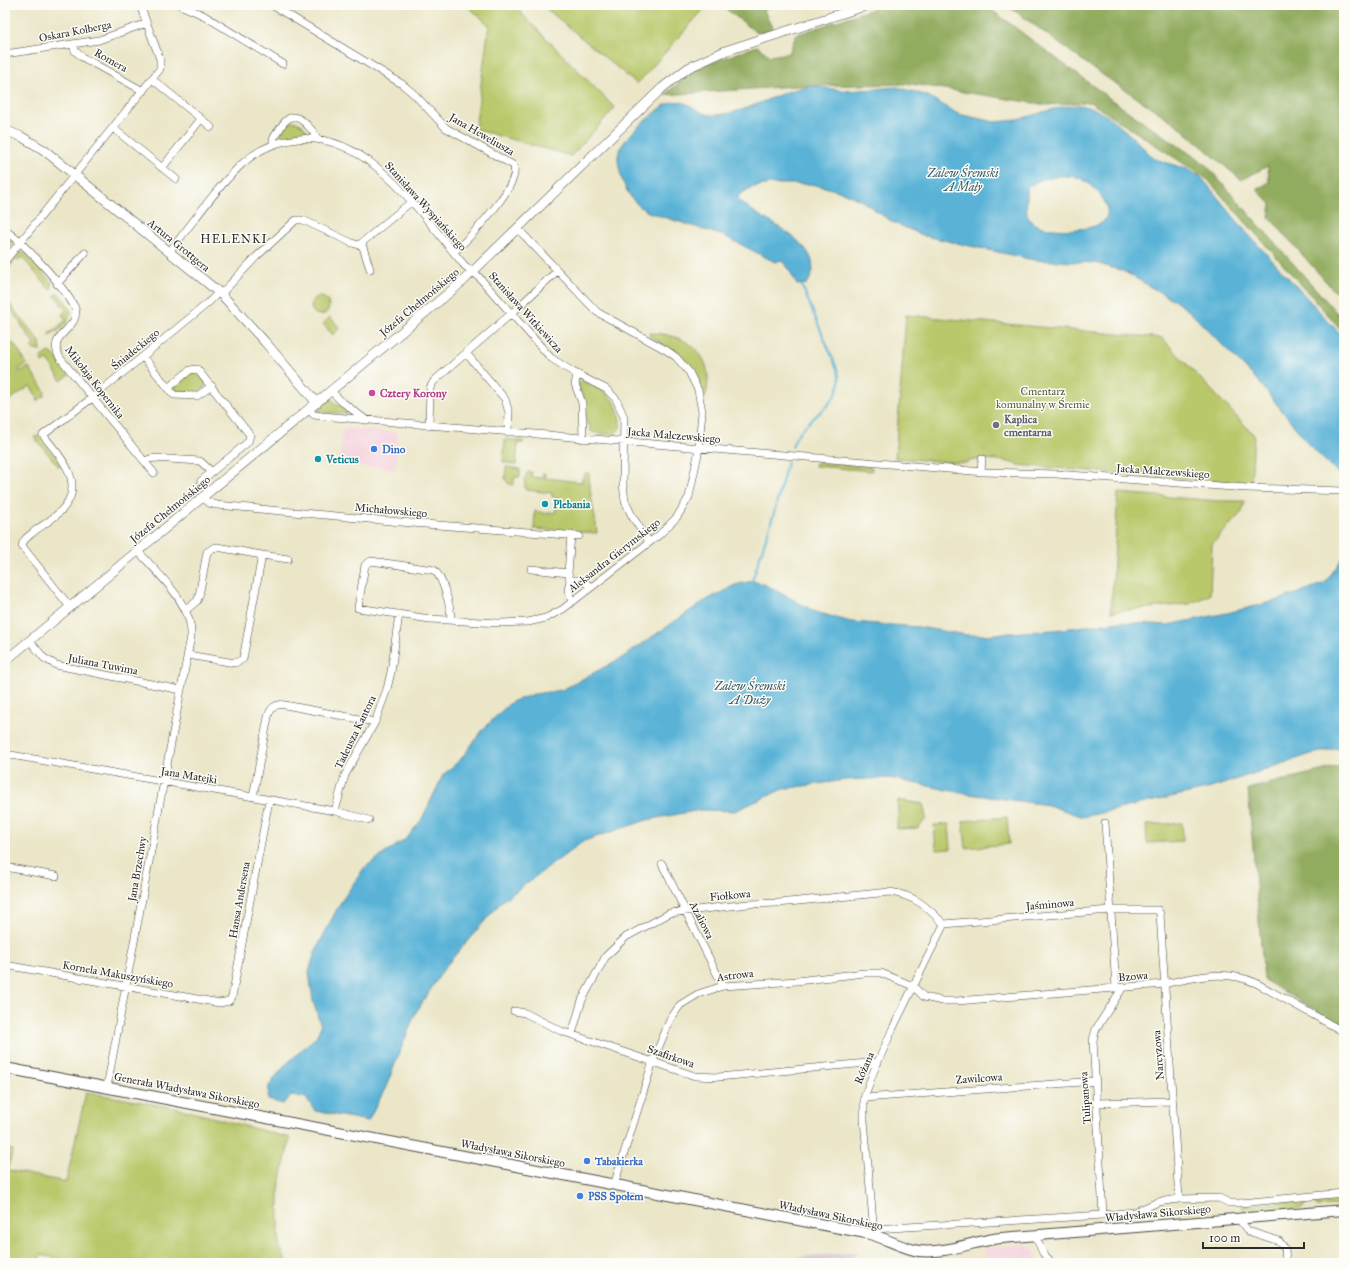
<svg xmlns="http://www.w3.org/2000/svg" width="1349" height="1268" font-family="'IM FELL Great Primer',serif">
<rect width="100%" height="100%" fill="#fdfcf7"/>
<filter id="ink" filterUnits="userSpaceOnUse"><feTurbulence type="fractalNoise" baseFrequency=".025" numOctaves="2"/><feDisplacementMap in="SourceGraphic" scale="8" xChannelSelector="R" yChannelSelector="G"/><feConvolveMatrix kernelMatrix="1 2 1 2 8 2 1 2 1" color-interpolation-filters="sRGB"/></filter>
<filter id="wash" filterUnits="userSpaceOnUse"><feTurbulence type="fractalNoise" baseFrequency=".012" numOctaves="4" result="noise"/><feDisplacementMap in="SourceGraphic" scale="16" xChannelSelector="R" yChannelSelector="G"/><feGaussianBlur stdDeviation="0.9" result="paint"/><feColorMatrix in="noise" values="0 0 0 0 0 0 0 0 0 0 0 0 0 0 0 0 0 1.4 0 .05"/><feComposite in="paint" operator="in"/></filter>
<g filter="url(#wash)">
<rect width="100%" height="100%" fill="#ebe6c8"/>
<!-- built -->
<path fill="#f4cfdc" d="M343 428 398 433 395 469 339 465Z
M1026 1244 1034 1250 1039 1263H987L984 1248Z"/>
<!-- industrial -->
<path fill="#d0bdcc" d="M859 1252 847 1263H775L799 1257Z"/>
<!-- green -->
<path fill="#b9c86b" stroke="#727a4b" d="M466 5H513L615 108 571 156 475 129 489 25Z
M542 5H699L704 9 637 84Z
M293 121 301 124 310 134 280 138 279 136 287 124Z
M5 234 9 237 13 244 5 256V250L8 245 5 240Z
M18 252 25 253 51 282 52 288 50 290 22 257 18 260 16 259 5 272V266Z
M59 294 68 305 71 313 66 324 57 332 56 331 50 335H48L66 320 62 314 66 310 54 295Z
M311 306a9 9 0 1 1 18 0a9 9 0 1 1-18 0Z
M5 298 40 342 41 350H34L31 347 34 344 8 305 5 306Z
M906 315 1162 338 1254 435 1251 484 1017 465C1007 459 975 457 965 463L895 458Z
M330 317 340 328 333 335 323 324Z
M649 333C676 333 705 345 708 375 708 382 708 390 705 396H703C693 367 677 350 650 337Z
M5 340 14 344 27 364 19 370 20 372 29 367 45 392 44 396 37 401 38 398 30 386 5 403Z
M48 352 53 354 69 375 61 381 48 360 42 363 41 357Z
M196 372 206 383 204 388 198 393 175 391 174 387 191 373Z
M580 381C586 382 590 384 595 387 613 395 621 409 620 428L615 434H599L591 431 589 424H587L584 399 578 384Z
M330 399 347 411V414L319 412 318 407Z
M39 436 41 438 63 465 59 467 34 437Z
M505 439 523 441V443H518L516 465 503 462Z
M816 462 870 467 873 469 871 471 815 466Z
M506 467 520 469V477H515L513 485 509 484 505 479Z
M528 472H532L531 477 542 478 543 473 545 474V478L581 482 585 473H589C589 493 595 512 597 533L534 529 535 511 549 514V512L555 513 557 498 552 497V493L526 490C523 485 525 475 528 472Z
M1118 493 1219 501H1245L1242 512 1212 544 1210 595 1189 604 1111 612Z
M898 800 923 804 926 818 918 828 897 829Z
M1007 817 1009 844 966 848 963 821Z
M1182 823 1183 841 1147 843 1146 825Z
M949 824 951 849 936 850 934 825Z
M86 1092 181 1109 290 1138 279 1189V1245L287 1263H69L68 1261 42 1255 35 1263H5V1149L13 1150 7 1170 66 1182Z
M1339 1196 1343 1202 1340 1206 1317 1207 1313 1203 1317 1198Z
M1302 1200 1306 1204 1300 1209 1246 1213 1243 1211 1242 1206Z"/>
<!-- forest -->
<path fill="#92ac5f" stroke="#5e6c45" d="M721 5H777L764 10 773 30 757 33Z
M884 5H985L1113 101 1205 164 1344 321V333L1207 179 1090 102 1047 105 912 84 796 86 664 95 697 68 757 46 770 56 789 53 796 35Z
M1007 5H1344V302L1269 217 1271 204 1257 190 1269 182 1268 166 1241 180 1176 124 1094 69Z
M1344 765V1027L1264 980 1248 789Z"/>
<!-- water -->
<path fill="#5ab3d7" stroke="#426f81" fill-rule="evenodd" d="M811 86 849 91 897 87 928 96 958 114 995 122 1016 120 1061 107 1080 105 1097 110 1109 117 1128 133 1155 159 1187 169 1201 177 1247 233 1344 338V476L1333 469 1312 448 1259 382 1189 311 1175 301 1125 272 1096 263 1034 260 925 236 892 222 862 201 845 193 825 187 810 184H770L750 188 738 196 739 201C746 205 751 210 757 214 778 227 830 251 807 284L797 285 789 269 781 260 775 262 724 236 648 212C634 204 627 194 622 179 620 172 618 165 618 157 619 139 651 116 665 105 689 93 694 117 716 115 750 113 778 90 811 86ZM1061 176C1068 176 1076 176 1082 179 1093 185 1116 207 1104 221 1094 232 1041 233 1031 221 1023 212 1028 200 1027 189 1036 178 1049 179 1061 176Z
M1344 556V744L1339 748 1311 754 1211 788 1083 817 1048 805 962 793 889 778 845 780 783 789 735 811 700 810 647 820 584 841 502 901 445 967 415 1014 385 1089 368 1121 315 1111 306 1098 292 1095 283 1104 268 1100 269 1086 284 1066 316 1037 321 1026 313 1001 309 972 315 952 339 905 364 868 407 838 422 819 443 775 461 759 484 728 511 702 534 694 562 690 623 657 703 602 735 585 752 581 764 584 816 612 851 622 919 627 967 635H983L1053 630 1120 622 1168 625 1227 613 1276 601 1325 583Z"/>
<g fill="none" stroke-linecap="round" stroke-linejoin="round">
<!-- stream -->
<path stroke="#5ab3d7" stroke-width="2" d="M792 447C800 416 848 407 838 371L802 286
M752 581 774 513 787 463"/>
</g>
</g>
<g filter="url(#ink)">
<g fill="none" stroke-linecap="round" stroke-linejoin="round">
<!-- minor casing -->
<g stroke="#484743" stroke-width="8">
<path id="minor" d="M180 5 203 15 283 64
M272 5 402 84 415 95 446 128 513 165C524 183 467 240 454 252
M73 44 75 51 82 57 143 91
M5 54 99 40 147 23
M152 79 211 127
M113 128 176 179
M273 144C272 138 276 134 279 130 288 114 296 113 308 126 312 130 316 134 317 139
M162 168 201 119
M5 230C25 244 64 286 75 308 81 330 45 333 60 358L154 473
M362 244 370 269
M169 252C193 223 215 189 243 163 259 149 277 141 298 139 371 132 423 218 465 266L477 275 551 358 573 372 606 389 616 399 624 417 623 484 625 501 632 516 649 542
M5 261 160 69V59L140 5
M57 284 85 253
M221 294 256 257 296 220H303L352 243 359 245 411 202
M466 353 505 399 509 413 508 432
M143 357 174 395 197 396 212 386
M577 375 575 384 582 403 583 439
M168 388 190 370 197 369 250 435 248 442 201 481
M331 391 341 401 366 420
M309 410 314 415 322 416 984 472 1056 474 1247 488 1344 491
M429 426 430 388 434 381 512 313 557 271
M144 461 153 458 200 461 212 472
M981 472 982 459
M203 498 209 503 217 505 412 523 579 536
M571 535 568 573 570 580 568 590 572 602
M262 555 288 559
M531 569 568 573
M570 580H582L591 587
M70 607 22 546C23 538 31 535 36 530 46 523 58 516 65 506 85 480 58 454 43 435L92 398 208 303 219 292
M186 610 197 601 199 596 207 552 213 548 217 547 262 555 243 659 235 663 188 655
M451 620C451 608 443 577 434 570L371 561 365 565 358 608 430 619 498 623 528 622 546 618 563 609 659 535 677 517 689 497 698 454 702 412 698 390 689 372 676 357 666 350 597 312 518 229
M30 641 44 658 56 665 181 690
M5 754 335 811 369 820
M253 797 268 717C270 708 276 703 285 705L375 722
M335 811 345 775 375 722 387 689 391 672 399 614
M1105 823 1116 988
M662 864 723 986
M5 867 56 876
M944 924 1110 910H1158L1160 914 1179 1199
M5 965 220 1003 229 1001 232 997 269 800
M514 1011 525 1013 561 1031 695 1076 718 1077 878 1062
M572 1034 582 1000 606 956 626 937 670 913 748 904 778 903 890 892C916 896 926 906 944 924
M107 1087 191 636C193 604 158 574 138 551
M864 1098 1096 1081
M1096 1103 1172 1101
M614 1185 653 1061 670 1020 680 1005 698 994 723 986 797 981 864 973H881L913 986 924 997 942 1001H957L1164 984C1195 977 1225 969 1256 983L1344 1032
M1103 1215 1093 1040 1096 1029 1123 987
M1238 1218 1248 1231 1279 1241 1285 1249 1286 1263
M874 1229 1103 1215 1135 1212 1158 1202 1179 1199 1219 1198 1229 1203H1240L1344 1193
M874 1233 864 1120V1098L873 1073 893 1028 944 924
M1035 1235 1043 1253 1052 1263"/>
</g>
<!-- tertiary casing -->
<g stroke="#484743" stroke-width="10">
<path id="tertiary" d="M5 130 22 137 44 150 221 294 265 342 317 403
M5 661 462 282 662 88 688 68 725 51 868 5"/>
</g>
<!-- secondary casing -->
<g stroke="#484743" stroke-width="12">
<path id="secondary" d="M5 1068 866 1233C884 1237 901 1248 919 1251 946 1254 973 1241 1001 1238L1344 1210"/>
</g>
<!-- minor -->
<use href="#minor" stroke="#fff" stroke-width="7"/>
<!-- tertiary -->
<use href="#tertiary" stroke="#fff" stroke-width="9"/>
<!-- secondary -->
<use href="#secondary" stroke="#fff" stroke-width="10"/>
</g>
</g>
<!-- markers -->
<circle fill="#d1479c" stroke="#fdfcf7" stroke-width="1.5" cx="372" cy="393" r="4"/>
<circle fill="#6b7280" stroke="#fdfcf7" stroke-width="1.5" cx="996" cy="425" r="4"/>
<g fill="#3f7fe0" stroke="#fdfcf7" stroke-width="1.5">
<circle cx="374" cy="449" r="4"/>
<circle cx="587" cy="1161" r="4"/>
<circle cx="580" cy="1196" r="4"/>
</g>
<g fill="#0f9aa8" stroke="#fdfcf7" stroke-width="1.5">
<circle cx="318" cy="459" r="4"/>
<circle cx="545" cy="504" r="4"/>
</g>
<g text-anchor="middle" stroke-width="3" stroke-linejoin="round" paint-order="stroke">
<!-- street labels -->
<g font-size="11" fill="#2b2b2b" stroke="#fdfcf7">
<text transform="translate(75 31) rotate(-11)" y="4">Oskara Kolberga</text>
<text transform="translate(111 60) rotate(29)" y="4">Romera</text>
<text transform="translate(482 134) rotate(30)" y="4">Jana Heweliusza</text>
<text transform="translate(426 206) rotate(48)" y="4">Stanisława Wyspiańskiego</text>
<text transform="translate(179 245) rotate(39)" y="4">Artura Grottgera</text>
<text transform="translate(419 302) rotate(-40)" y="4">Józefa Chełmońskiego</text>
<text transform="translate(526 312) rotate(48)" y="4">Stanisława Witkiewicza</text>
<text transform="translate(135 349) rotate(-39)" y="4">Śniadeckiego</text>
<text transform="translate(95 382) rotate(52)" y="4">Mikołaja Kopernika</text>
<text transform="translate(674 435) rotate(5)" y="4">Jacka Malczewskiego</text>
<text transform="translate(1163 471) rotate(4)" y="4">Jacka Malczewskiego</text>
<text transform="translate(170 509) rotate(-39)" y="4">Józefa Chełmońskiego</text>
<text transform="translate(391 510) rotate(5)" y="4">Michałowskiego</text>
<text transform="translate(614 555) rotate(-38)" y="4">Aleksandra Gierymskiego</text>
<text transform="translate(103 664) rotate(11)" y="4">Juliana Tuwima</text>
<text transform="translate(355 732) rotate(-64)" y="4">Tadeusza Kantora</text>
<text transform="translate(189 775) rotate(9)" y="4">Jana Matejki</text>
<text transform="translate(137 869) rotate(-80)" y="4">Jana Brzechwy</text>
<text transform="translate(730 895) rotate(-5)" y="4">Fiołkowa</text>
<text transform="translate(239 900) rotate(-80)" y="4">Hansa Andersena</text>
<text transform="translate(1050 904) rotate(-5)" y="4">Jaśminowa</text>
<text transform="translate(702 920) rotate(63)" y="4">Azaliowa</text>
<text transform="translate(118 974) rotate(10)" y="4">Kornela Makuszyńskiego</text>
<text transform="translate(735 975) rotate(-7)" y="4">Astrowa</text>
<text transform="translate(1133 976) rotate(-5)" y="4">Bzowa</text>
<text transform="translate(1158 1055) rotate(-94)" y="4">Narcyzowa</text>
<text transform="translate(671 1056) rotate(19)" y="4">Szafirkowa</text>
<text transform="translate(864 1068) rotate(-67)" y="4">Różana</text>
<text transform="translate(979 1078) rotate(-4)" y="4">Zawilcowa</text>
<text transform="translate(187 1090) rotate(11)" y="4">Generała Władysława Sikorskiego</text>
<text transform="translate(1085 1098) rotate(-94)" y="4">Tulipanowa</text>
<text transform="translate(513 1153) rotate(11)" y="4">Władysława Sikorskiego</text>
<text transform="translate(1158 1213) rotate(-5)" y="4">Władysława Sikorskiego</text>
<text transform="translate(831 1215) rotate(12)" y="4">Władysława Sikorskiego</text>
</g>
<!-- park labels -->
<g font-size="11" fill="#565a3e" stroke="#fdfcf7">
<text x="1043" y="395">Cmentarz<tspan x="1043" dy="13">komunalny w Śremie</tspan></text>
</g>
<!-- hotel labels -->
<g font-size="11" font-weight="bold" fill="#b23c85" stroke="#fdfcf7" text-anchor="start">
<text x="380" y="397">Cztery Korony</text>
</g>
<!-- worship labels -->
<g font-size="11" font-weight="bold" fill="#5b616d" stroke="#fdfcf7" text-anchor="start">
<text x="1004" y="423">Kaplica<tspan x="1004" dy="13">cmentarna</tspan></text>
</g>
<!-- shop labels -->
<g font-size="11" font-weight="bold" fill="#366cbe" stroke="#fdfcf7" text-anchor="start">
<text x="382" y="453">Dino</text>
<text x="595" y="1165">Tabakierka</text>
<text x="588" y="1200">PSS Społem</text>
</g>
<!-- culture labels -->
<g font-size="11" font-weight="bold" fill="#0d838f" stroke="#fdfcf7" text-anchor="start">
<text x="326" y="463">Veticus</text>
<text x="553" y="508">Plebania</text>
</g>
<!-- water labels -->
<g font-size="12" font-style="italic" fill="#3b5b67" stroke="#fdfcf7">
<text x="963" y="177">Zalew Śremski<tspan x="963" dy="14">A Mały</tspan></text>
<text x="750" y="690">Zalew Śremski<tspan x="750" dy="14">A Duży</tspan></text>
</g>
<!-- neighbourhood labels -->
<g font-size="12" letter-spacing="1" fill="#2b2b2b" stroke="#fdfcf7">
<text x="234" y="243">HELENKI</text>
</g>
</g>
<!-- margin -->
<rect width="1349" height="1268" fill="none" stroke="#fdfcf7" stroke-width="20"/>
<!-- scale -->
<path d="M1203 1242v6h101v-6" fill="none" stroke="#2b2b2b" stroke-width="2"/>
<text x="1209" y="1242" font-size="12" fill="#2b2b2b" stroke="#fdfcf7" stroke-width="3" paint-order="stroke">100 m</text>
</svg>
